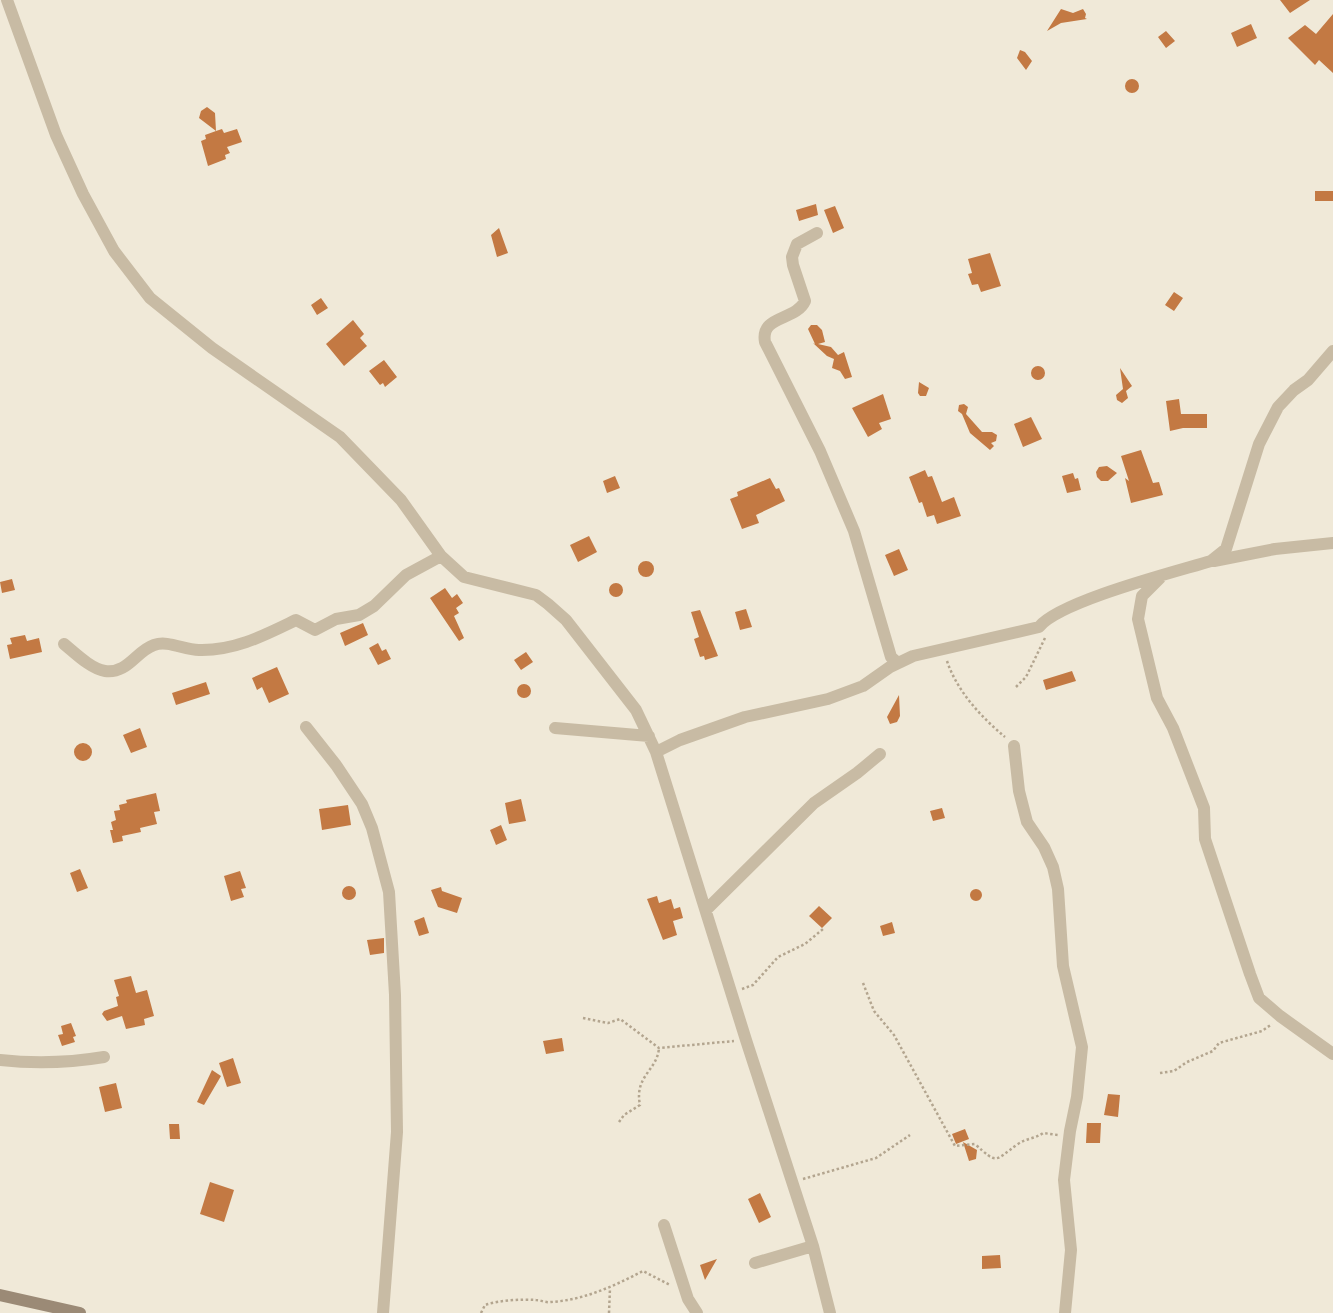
<svg xmlns="http://www.w3.org/2000/svg" width="1333" height="1313" font-family="'Source Sans 3',sans-serif">
<rect width="100%" height="100%" fill="#f0e9d8"/>
<!-- building -->
<path fill="#c37943" d="M1280 0H1310L1290 13Z
M1061 9 1073 13 1083 9 1086 14 1085 18 1087 19 1061 23 1047 31Z
M1333 14V73L1319 60 1315 65 1288 38 1305 25 1316 34Z
M1251 24 1257 38 1237 47 1231 33Z
M1166 31 1175 41 1166 48 1158 37Z
M1020 50 1025 52 1032 61 1026 70 1017 58Z
M1125 86a7 7 0 1 1 14 0a7 7 0 1 1-14 0Z
M207 107 215 113 216 131 222 129 224 133 237 129 242 142 227 147 230 153 225 155 226 159 208 166 201 141 206 139 205 135 216 131 199 118 201 111Z
M1315 191H1333V201H1315Z
M816 204 818 215 799 221 796 210Z
M835 206 844 228 833 233 824 210Z
M499 228 508 253 497 257 491 235Z
M990 253 1001 286 981 292 978 284 972 285 968 274 972 273 968 259Z
M1174 292 1183 298 1174 311 1165 305Z
M321 298 328 308 317 315 311 305Z
M353 320 364 334 360 338 367 346 344 366 326 344Z
M811 325H817L822 330 825 342 818 344 831 347 838 355 844 352 852 377 845 379 840 371 832 368 834 359 827 356 813 343 815 344 808 329Z
M384 360 397 377 385 387 383 383 380 385 369 371Z
M1031 373a7 7 0 1 1 14 0a7 7 0 1 1-14 0Z
M1120 368 1132 386 1126 391 1128 398 1122 403 1117 400 1116 395 1123 389Z
M919 382 929 388 926 396H920L918 393Z
M883 394 891 419 879 423 882 429 868 437 852 408Z
M1179 399 1181 414H1207V428H1183L1170 431 1166 401Z
M964 404 968 407 966 414 982 432H992L997 435 996 441 991 443 994 446 990 450 970 433 962 414 958 411 959 405Z
M1031 417 1042 439 1023 447 1014 424Z
M1141 450 1153 483 1159 482 1163 495 1131 503 1125 478 1129 481 1121 456Z
M1107 466 1117 473 1108 481H1101L1097 477 1096 472 1099 467Z
M925 470 928 477 932 476 942 502 954 497 961 516 937 524 934 515 927 517 922 502 919 503 909 477Z
M1073 473 1075 479 1078 478 1081 490 1067 493 1062 476Z
M615 476 620 488 607 493 603 481Z
M770 478 776 489 779 488 785 501 756 515 759 523 742 529 730 499 738 496 737 492Z
M589 536 597 552 578 562 570 545Z
M899 549 908 570 894 576 885 555Z
M638 569a8 8 0 1 1 16 0a8 8 0 1 1-16 0Z
M12 579 15 590 2 593 0 582Z
M609 590a7 7 0 1 1 14 0a7 7 0 1 1-14 0Z
M445 588 452 598 457 594 463 603 456 608 459 613 454 616 464 638 459 641 430 598Z
M746 609 752 627 740 630 735 612Z
M700 610 718 656 705 660 704 656 700 657 694 639 699 637 691 612Z
M363 623 368 635 345 646 340 633Z
M25 635 27 641 39 638 42 652 10 659 7 645 12 644 10 638Z
M378 643 382 651 386 649 391 659 378 665 369 648Z
M526 652 533 662 521 670 514 660Z
M277 667 289 694 269 703 262 687 257 690 252 678Z
M1072 671 1076 681 1046 690 1043 680Z
M206 682 210 694 176 705 172 693Z
M517 691a7 7 0 1 1 14 0a7 7 0 1 1-14 0Z
M899 695 900 716 897 722 890 724 887 717Z
M140 728 147 747 131 753 123 735Z
M74 752a9 9 0 1 1 18 0a9 9 0 1 1-18 0Z
M156 793 160 811 154 812 157 824 140 828 141 832 122 836 123 841 113 843 110 830H113L111 822 116 820 114 811 120 810 119 805 127 803 126 800Z
M521 799 526 821 509 824 505 803Z
M348 805 351 825 322 830 319 809Z
M942 808 945 818 933 821 930 811Z
M501 825 507 840 496 845 490 830Z
M80 869 88 888 77 892 70 873Z
M240 871 246 888 241 889 244 897 231 901 224 876Z
M342 893a7 7 0 1 1 14 0a7 7 0 1 1-14 0Z
M441 887 442 891 462 898 457 913 438 907 431 890Z
M970 895a6 6 0 1 1 12 0a6 6 0 1 1-12 0Z
M657 896 659 903 671 899 674 909 680 907 683 918 673 921 677 935 663 940 647 899Z
M819 906 832 918 822 928 809 916Z
M424 917 429 933 419 936 414 921Z
M892 922 895 933 883 936 880 926Z
M384 938V953L370 955 367 940Z
M131 976 136 993 147 990 154 1016 144 1019 145 1025 126 1029 122 1016 107 1021 102 1014 104 1011 118 1006 116 997 119 996 114 980Z
M71 1023 76 1036 73 1037 75 1042 62 1046 58 1035 63 1034 61 1026Z
M562 1038 564 1051 546 1054 543 1041Z
M233 1058 241 1083 227 1087 219 1063Z
M212 1070 221 1076 204 1105 197 1102Z
M116 1083 122 1108 105 1112 99 1087Z
M1108 1094 1120 1095 1118 1117 1104 1115Z
M1087 1123H1101L1100 1143H1086Z
M169 1124H179L180 1139H170Z
M965 1129 969 1139 956 1144 952 1134Z
M963 1142 977 1150 976 1159 969 1161Z
M210 1182 234 1190 224 1222 200 1214Z
M760 1193 771 1217 759 1223 748 1199Z
M1000 1255 1001 1268 982 1269V1256Z
M717 1259 705 1280 700 1265Z"/>
<g fill="none" stroke-linecap="round" stroke-linejoin="round">
<!-- path -->
<path stroke="#b3a58f" stroke-width="2.5" stroke-dasharray="2.5 2.5" stroke-linecap="butt" d="M947 661C957 691 981 717 1005 737
M1016 687 1026 677 1045 638
M863 983 874 1011 894 1035 955 1146 975 1144C998 1165 994 1161 1018 1144 1026 1138 1035 1139 1043 1133L1058 1135
M742 989 753 985 778 957 805 944 823 929
M583 1018 608 1023 620 1019 659 1048 734 1041
M1160 1073 1174 1071 1187 1062 1213 1051 1219 1043 1262 1031 1272 1024
M619 1122 624 1115 640 1105C634 1076 657 1071 659 1048
M803 1179 876 1158 910 1135
M481 1313 485 1305C500 1300 521 1299 536 1300 541 1300 546 1303 551 1302 584 1300 614 1286 643 1271L670 1285
M609 1313 610 1288"/>
<!-- minor -->
<path stroke="#c8bba4" stroke-width="12" d="M7 0 56 135 83 194 114 251 150 298 212 348 340 437 401 500 441 556 464 577 536 595 548 604 566 620 636 710 656 752 746 1040 813 1246 830 1313
M817 233 797 244 792 257 793 265 805 301C796 321 760 315 765 342L820 451 854 531 891 657 898 663
M1214 561 1275 549 1333 543
M1160 578 1142 596 1138 619 1157 698 1173 728 1204 808 1205 839 1250 974 1259 998 1280 1016 1333 1054
M64 644C75 653 91 669 105 671 128 674 136 651 154 645 168 640 184 650 199 650 235 651 265 635 296 620L315 630 336 619 359 615 374 606 406 575 441 556
M306 727 336 765 362 804 372 828 389 892 395 995 397 1132 383 1313
M555 728 649 736
M1014 746 1019 791 1027 822 1044 847 1053 867 1058 889 1063 966 1082 1047 1077 1097 1070 1131 1064 1180 1071 1250 1065 1313
M656 752 680 740 745 717 828 699 863 686 890 667 913 656 1039 627C1060 601 1175 572 1211 561L1226 549 1259 444 1278 407 1294 390 1308 380 1333 351
M706 910 814 803 857 773 880 754
M0 1060C36 1064 68 1063 104 1057
M664 1225 688 1299 697 1313
M755 1263 813 1246"/>
<!-- secondary -->
<path stroke="#9b8a76" stroke-width="12" d="M0 1295 80 1313"/>
</g>
</svg>
